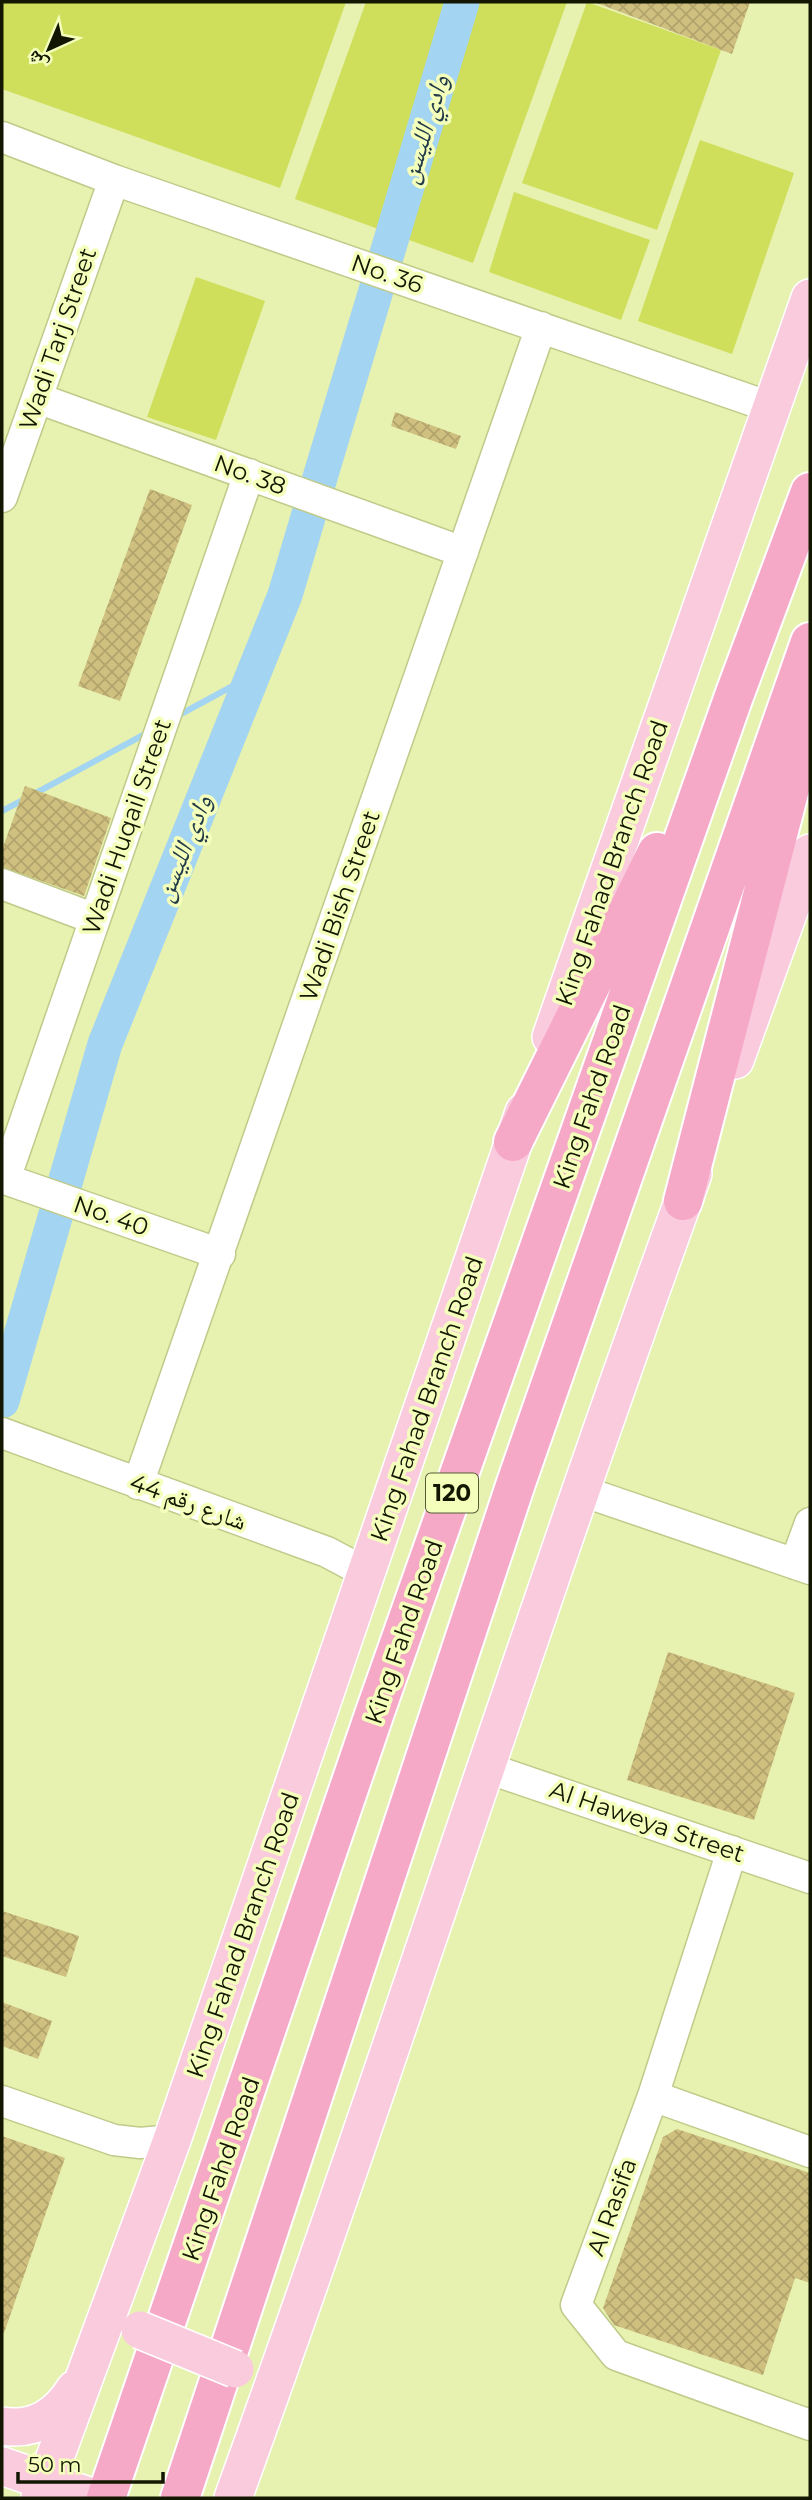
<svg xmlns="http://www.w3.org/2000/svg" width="812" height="2500" font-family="Montserrat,'Noto Naskh Arabic',sans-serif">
<defs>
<pattern id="building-cross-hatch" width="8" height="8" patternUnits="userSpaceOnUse" patternTransform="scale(1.75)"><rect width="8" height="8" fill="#d0c07f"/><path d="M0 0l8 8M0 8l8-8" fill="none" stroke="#b2a46c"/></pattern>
</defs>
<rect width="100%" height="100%" fill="#e7f1b0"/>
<!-- garden -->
<path fill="#cfdf5b" d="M2 2H346L280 188 2 89Z
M366 2H567L473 263 295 199Z
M587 2 721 50 657 230 522 183Z
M700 140 794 173 732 354 638 321Z
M514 192 650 240 621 320 489 272Z
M196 277 265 301 216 440 147 417Z"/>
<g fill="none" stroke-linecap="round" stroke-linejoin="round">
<!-- stream -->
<path stroke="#a3d4f2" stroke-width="6" d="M181 714 253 675
M34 794 145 734
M2 811 25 799"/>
<!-- river -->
<path stroke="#a3d4f2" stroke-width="35" d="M386 257 462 2
M319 481 377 287
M65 1183 105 1044 285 595 309 514
M2 1401 56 1214"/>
</g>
<!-- building -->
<path fill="url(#building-cross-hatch)" d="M594 2H750L732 54Z
M395 412 461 436 456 449 391 426Z
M150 489 192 505 120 701 78 686Z
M25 786 111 818 84 896 2 867V850Z
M668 1652 795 1693 754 1820 627 1780Z
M2 1911 79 1936 66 1977 2 1956Z
M2 2002 52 2021 38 2059 2 2046Z
M677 2129 810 2173V2283L795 2278 763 2375 614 2325 603 2308 663 2137Z
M2 2136 65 2158 4 2333H2Z"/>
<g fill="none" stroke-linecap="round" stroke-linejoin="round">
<!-- minor casing -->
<g stroke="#c0ca89" stroke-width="33">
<path id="minor" d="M2 137 114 180 773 408
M37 398 463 552
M2 497 114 180
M2 884 95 919
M2 1178 220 1254
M5 1179 249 474
M2 1433 327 1552 357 1568 365 1582
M138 1484 541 327
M579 1490 810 1569
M795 1564 810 1523
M484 1767 810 1878
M732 1851 653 2096 576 2305 616 2355 810 2425
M653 2096 810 2152
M2 2101 114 2140 140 2143 172 2140"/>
</g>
<!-- major casing -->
<g stroke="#fff" stroke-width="40">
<path id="major" d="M551 1037 810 298
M735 1060 810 853
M2 2426C35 2431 58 2416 75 2389
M2 2466 94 2498
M40 2498 172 2140 524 1112
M233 2498C392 2059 533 1613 693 1174"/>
</g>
<!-- highway casing -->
<g stroke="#fff" stroke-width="42">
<path id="highway" d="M513 1142 657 852
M683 1201 796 765 805 711
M106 2498 375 1712 734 696 810 492
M180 2498 516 1483 810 642"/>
</g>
<!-- minor -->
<use href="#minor" stroke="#fff" stroke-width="30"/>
<!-- major -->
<use href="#major" stroke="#facbdd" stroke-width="37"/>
<!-- highway -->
<use href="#highway" stroke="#f6a9c6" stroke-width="38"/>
<!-- major-bridge casing -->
<g stroke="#fff" stroke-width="40" stroke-linecap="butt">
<path id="major-bridge" d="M140 2330 235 2369"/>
</g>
<!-- major-bridge -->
<use href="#major-bridge" stroke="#facbdd" stroke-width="37"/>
</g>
<g text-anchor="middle" stroke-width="7" stroke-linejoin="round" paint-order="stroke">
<!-- shield labels -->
<rect fill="#f4ffbc" stroke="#565c38" stroke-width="2" x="426" y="1473.5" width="52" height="39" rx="5"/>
<g font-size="23" font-weight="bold" fill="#131600">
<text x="452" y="1501">120</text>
</g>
<!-- street labels -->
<g font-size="24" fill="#131600" stroke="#f4ffbc">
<text transform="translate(387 274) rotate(19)" y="8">No. 36</text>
<text transform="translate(58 339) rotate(-71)" y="8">Wadi Tarj Street</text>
<text transform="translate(250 475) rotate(20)" y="8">No. 38</text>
<text transform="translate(127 827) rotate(-71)" y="8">Wadi Huqail Street</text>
<text transform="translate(612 863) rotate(-71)" y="8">King Fahad Branch Road</text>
<text transform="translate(340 906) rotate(-71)" y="8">Wadi Bish Street</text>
<text transform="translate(592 1097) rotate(-71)" y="8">King Fahd Road</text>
<text transform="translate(111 1216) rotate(19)" y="8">No. 40</text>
<text transform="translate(427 1399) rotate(-71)" y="8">King Fahad Branch Road</text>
<text transform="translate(188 1502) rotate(20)" y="8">شارع رقم 44</text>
<text transform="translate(404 1632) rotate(-71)" y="8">King Fahd Road</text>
<text transform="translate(647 1822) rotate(19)" y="8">Al Haweya Street</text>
<text transform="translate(243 1935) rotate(-71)" y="8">King Fahad Branch Road</text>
<text transform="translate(221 2169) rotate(-71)" y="8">King Fahd Road</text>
<text transform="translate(612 2207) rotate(-70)" y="8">Al Rasifa</text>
</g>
<!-- water labels -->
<g font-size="26" font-style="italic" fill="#233b49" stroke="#f4ffbc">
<text transform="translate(424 129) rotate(-73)" y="9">وادي الليسن</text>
<text transform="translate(183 848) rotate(-68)" y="9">وادي الليسن</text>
</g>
</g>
<!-- border -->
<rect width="812" height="2500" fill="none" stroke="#131600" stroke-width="7"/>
<!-- north arrow -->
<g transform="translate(49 49) rotate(224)" stroke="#f4ffbc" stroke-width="5" paint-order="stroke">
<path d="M0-5L12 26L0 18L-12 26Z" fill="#131600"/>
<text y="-10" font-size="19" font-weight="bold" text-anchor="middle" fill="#131600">ش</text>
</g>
<!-- scale -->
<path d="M18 2472v10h145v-10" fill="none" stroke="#131600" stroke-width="3.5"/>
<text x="28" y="2472" font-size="21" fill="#131600" stroke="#f4ffbc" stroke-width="5" paint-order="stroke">50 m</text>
</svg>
